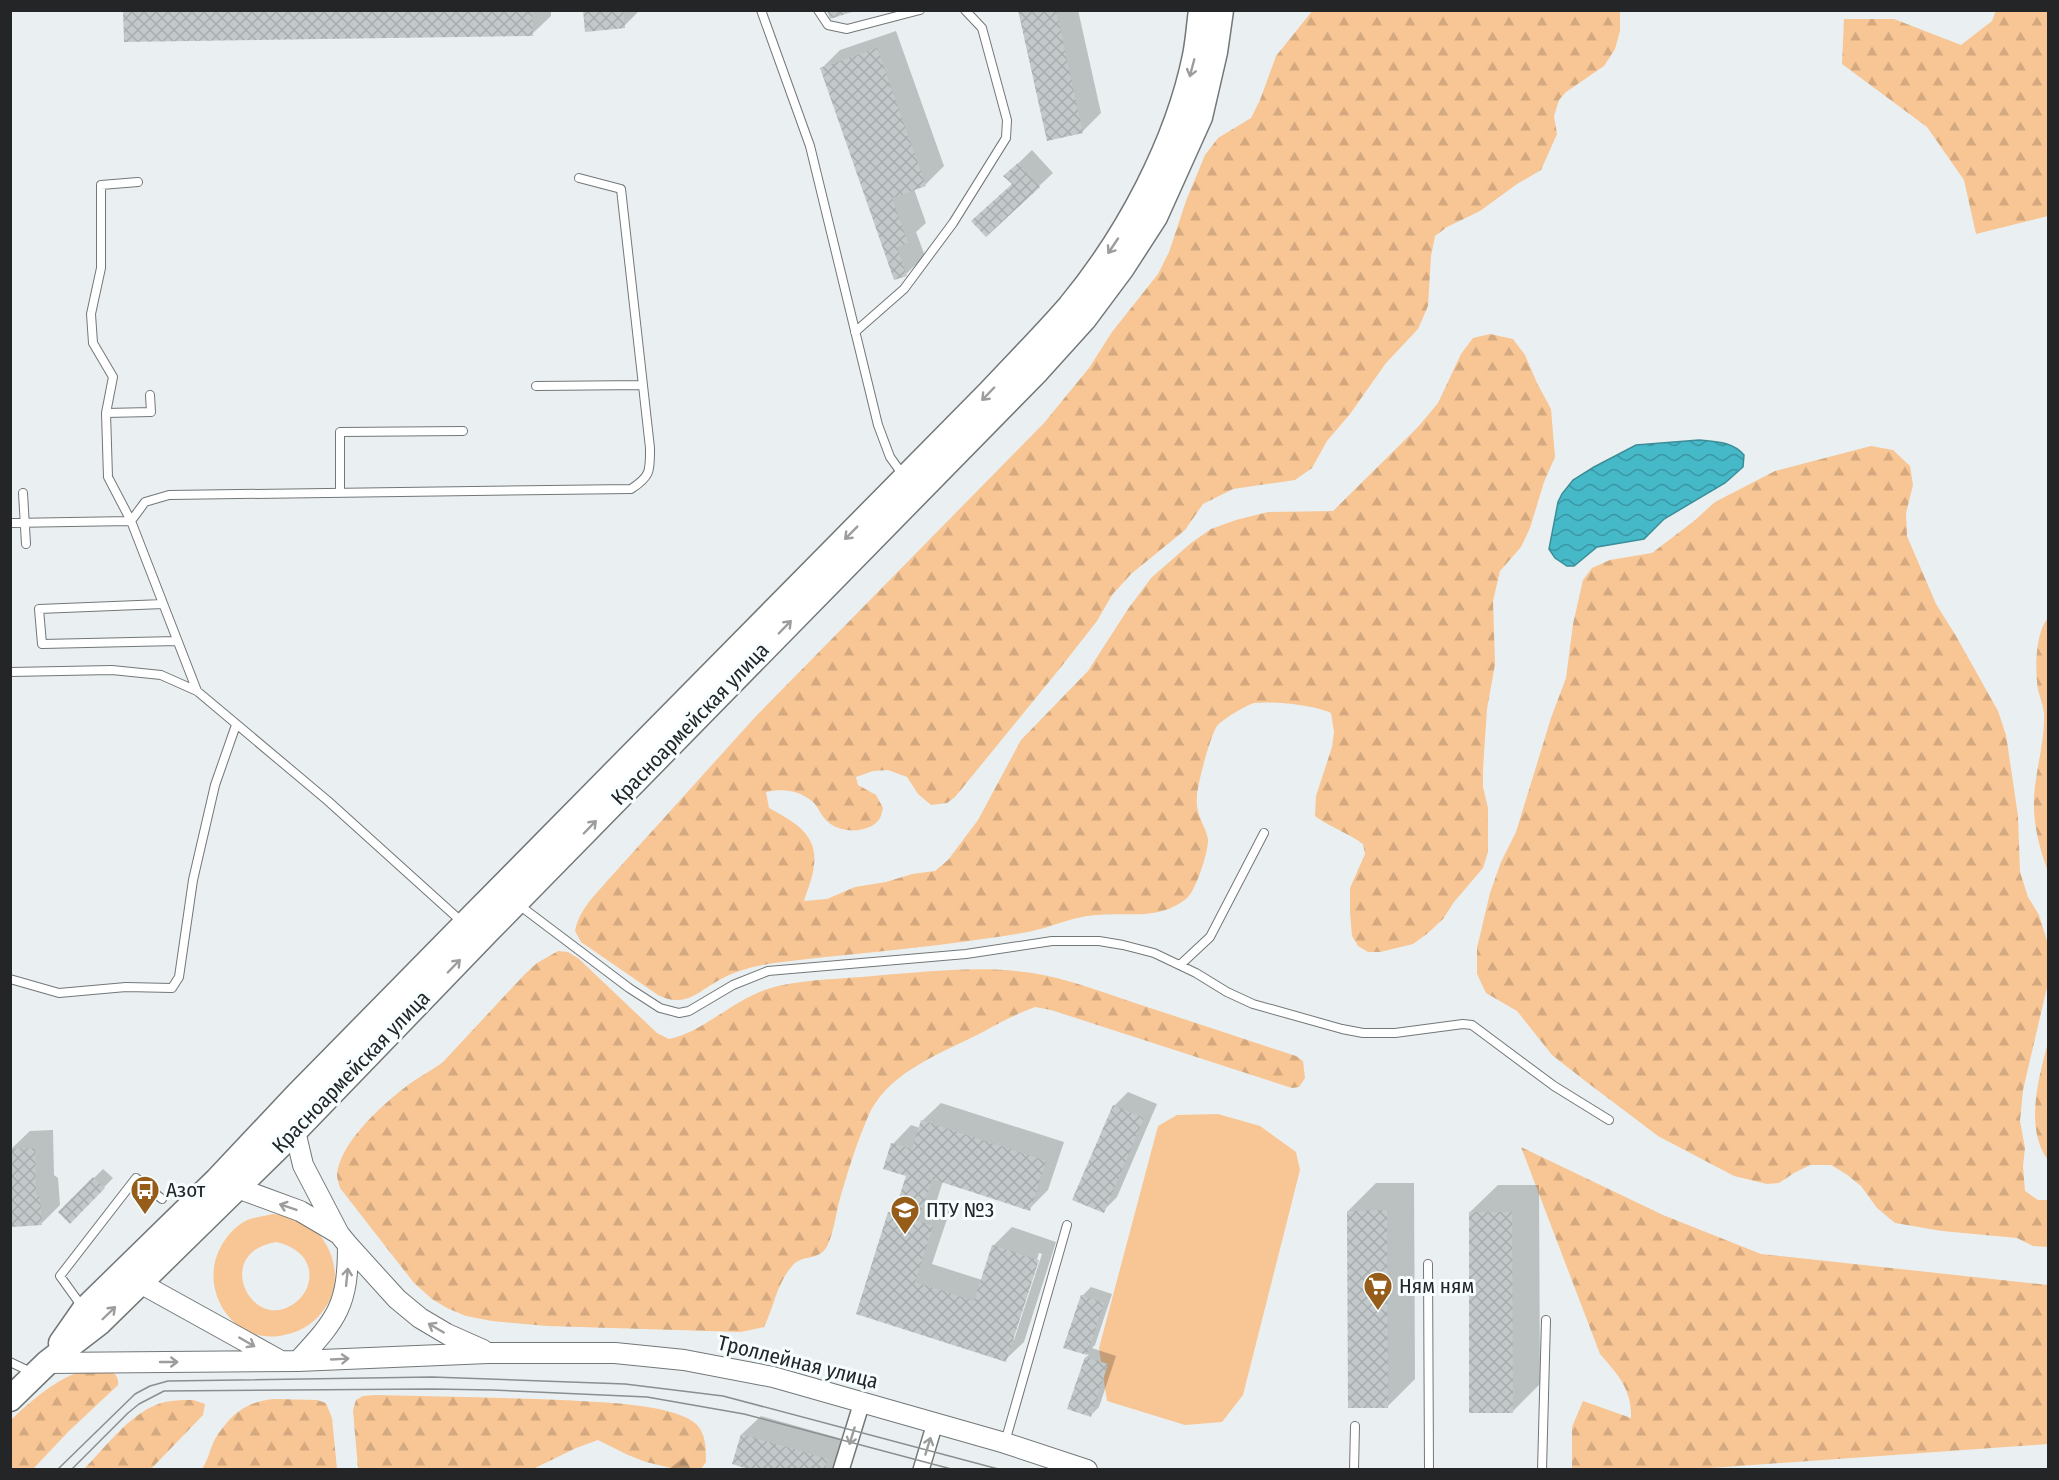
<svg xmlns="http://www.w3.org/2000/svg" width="2059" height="1480" font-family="'Fira Sans Condensed',sans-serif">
<defs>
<pattern id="forest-firs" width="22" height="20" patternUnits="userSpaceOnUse" patternTransform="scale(1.5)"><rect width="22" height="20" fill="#f8c594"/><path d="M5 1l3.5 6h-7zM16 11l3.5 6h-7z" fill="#d4a97f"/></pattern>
<pattern id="water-waves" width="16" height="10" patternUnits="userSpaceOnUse" patternTransform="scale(1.5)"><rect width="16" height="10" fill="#46b9c9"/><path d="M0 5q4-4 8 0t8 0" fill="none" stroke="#3a96a3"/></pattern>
<pattern id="building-cross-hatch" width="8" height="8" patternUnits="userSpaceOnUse" patternTransform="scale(1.5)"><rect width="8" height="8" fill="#c3c9ca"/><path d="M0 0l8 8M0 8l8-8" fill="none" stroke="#a7acad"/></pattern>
</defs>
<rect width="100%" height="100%" fill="#eaf0f1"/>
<!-- green -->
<path fill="#f8c594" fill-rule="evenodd" d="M1218 1114 1260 1126 1296 1152 1300 1170 1243 1395 1222 1422 1185 1425 1107 1401 1099 1348 1158 1126 1177 1115Z
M273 1214C280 1215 288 1216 295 1218 329 1229 346 1275 327 1305 317 1321 304 1331 284 1335 233 1347 195 1287 223 1243 229 1233 239 1223 250 1219 257 1217 265 1216 273 1214ZM276 1242C299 1247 316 1263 307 1288 304 1295 298 1301 292 1305 251 1331 212 1253 276 1242Z"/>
<!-- forest -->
<path fill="url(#forest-firs)" d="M1313 10 1620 11V31L1615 49 1604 66 1566 92 1559 100 1554 116 1557 134 1541 170 1517 184 1480 211 1447 227 1435 236 1431 256 1428 306 1418 329 1386 363 1350 414 1327 441 1312 468 1295 480 1233 489 1203 504 1185 530 1131 574 1112 595 1097 621 1061 667 955 797 947 803 931 805 918 794 907 777 888 770 873 771 856 777 858 785 876 795 883 808C882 812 881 818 878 821 866 834 839 833 827 821 821 816 819 808 813 802 800 790 782 788 766 792L769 808C792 821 818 833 814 865 813 878 807 890 804 901L827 899 855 887 886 882 912 874 935 871 948 860 978 820 1021 740 1088 671 1128 609 1151 578 1191 543 1211 529 1236 520 1268 512 1333 511 1418 427 1438 403 1461 354 1473 338 1490 334 1513 339 1525 355 1537 383 1551 409 1555 457 1544 482 1530 528 1521 547 1500 571 1493 601 1495 664 1487 709 1483 769V787L1488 808V852L1483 868 1454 902 1443 919 1428 933 1413 944 1380 952H1368L1358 946 1352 936 1350 912V888L1365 854 1363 844C1348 833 1330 827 1315 816L1316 796 1332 747 1334 732 1331 713C1314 705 1274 701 1255 703 1247 704 1222 720 1217 726 1211 734 1197 785 1197 796 1195 815 1205 824 1208 839 1209 850 1196 891 1187 898 1159 921 1130 912 1096 915 1078 916 1061 923 1044 928 1027 933 1008 935 990 938 919 949 846 954 774 963 757 966 741 969 725 977 701 988 687 1010 658 995L581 942 575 931C579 910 595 895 608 880L757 715 1044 423 1089 368 1112 332 1158 274 1169 252 1186 201 1205 155 1218 138 1251 118 1260 100 1276 56Z
M1996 10 2048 11V216L1976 234 1964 180 1927 127 1842 64 1844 19H1894L1961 45 1992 21Z
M1871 446 1893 450 1910 466 1913 485 1906 513 1907 536 1936 604 1956 636 1998 711 2006 735 2018 816 2020 872 2028 897 2039 915 2048 944V983L2023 1090 2020 1121 2025 1148 2023 1166 2025 1191 2038 1200H2048V1247L2033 1246 2017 1238 1942 1231 1895 1223 1877 1208 1861 1186 1846 1174 1831 1165H1810L1794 1173 1779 1183 1767 1184 1734 1176 1658 1136 1584 1080 1552 1055 1517 1011 1486 993 1477 974V948L1490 893 1501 862 1516 832 1551 718 1566 678 1573 624 1583 580 1592 568 1610 560 1652 553 1694 521 1715 502 1775 471Z
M2048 618V872C2038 844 2031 817 2035 786 2038 762 2045 737 2044 713 2043 705 2040 697 2038 690 2035 671 2035 633 2048 618Z
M558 951 568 952 579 959 657 1033 669 1039C705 1032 737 995 778 986 809 979 842 979 873 976 924 972 981 965 1032 973 1069 979 1105 993 1141 1005 1193 1022 1244 1039 1296 1056L1303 1061 1305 1078 1299 1087 1292 1088 1051 1010 1035 1007C1015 1014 996 1025 977 1035 937 1055 885 1074 867 1119 856 1145 847 1174 839 1202 836 1215 834 1229 829 1242 821 1263 804 1253 793 1265 777 1282 774 1307 764 1327L741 1332 547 1326 492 1321 466 1316 447 1308 432 1299 414 1283 340 1188C339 1184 337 1179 337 1175 339 1143 384 1103 408 1085 419 1077 431 1071 443 1062L525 974 537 963Z
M2048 1042V1160C2024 1128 2039 1077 2048 1042Z
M1521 1147 1663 1215 1761 1254 2048 1285V1444L1697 1469H1572V1427L1583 1401 1631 1418C1632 1389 1618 1375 1600 1354Z
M84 1370C97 1370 120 1366 118 1385L69 1431 33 1469H11L10 1421C30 1401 58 1378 84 1370Z
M375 1395C437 1396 500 1398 562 1400 593 1402 673 1403 696 1424 706 1433 706 1449 706 1462L701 1469H675L646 1462 628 1455 598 1440 576 1448 533 1469H358L353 1410 356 1400 363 1396Z
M275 1399 317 1400 326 1403 332 1418 337 1469H202C208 1460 210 1449 215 1439 230 1415 246 1401 275 1399Z
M193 1400 205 1404 203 1415 151 1469H84C104 1449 129 1415 156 1405 168 1400 181 1400 193 1400Z"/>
<!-- water -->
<path fill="url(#water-waves)" stroke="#3c8d98" stroke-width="1.5" d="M1699 440C1716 442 1732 441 1744 455L1743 467 1725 483 1664 519 1644 539 1597 547 1574 566H1567L1555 558 1549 549 1558 502 1562 494 1573 480 1594 467 1636 445Z"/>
<!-- shadow -->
<path fill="#0003" fill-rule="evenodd" d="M125 10H551V16L532 34Z
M584 10H638V12L624 26Z
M1020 10H1078L1101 113 1082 132Z
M896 31 944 166 925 185 914 189 926 223 916 232 925 256 906 274 821 69 840 50Z
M1032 150 1053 173 1039 186 1013 184 1005 176Z
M1128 1092 1157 1104 1117 1197 1103 1211 1114 1106Z
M941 1103 1064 1142 1048 1190 1029 1209 943 1181 936 1203 951 1207 932 1264 982 1280 993 1246 1012 1227 1056 1242 1024 1342 1005 1360 857 1313 890 1213 898 1204 908 1175 893 1144 911 1125 920 1128 922 1121ZM1039 1253 1042 1254 1014 1340H1011Z
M53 1130 54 1175 58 1178 60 1205 41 1224 13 1225 10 1219V1150L30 1131Z
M103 1169 113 1178 70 1222 60 1212Z
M1376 1183H1414L1415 1379 1387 1407 1348 1211Z
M1498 1185H1539L1540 1384 1512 1412 1470 1212Z
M1091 1287 1112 1294 1095 1345 1092 1348 1116 1356 1099 1407 1090 1416 1086 1357 1089 1355 1065 1347 1082 1296Z
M761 1416 846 1440 838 1470H757L742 1434Z
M683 1458 692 1470H668Z"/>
<!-- building -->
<path fill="url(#building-cross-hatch)" d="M123 10H532L533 36 124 42Z
M583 10H623L625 28 585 32Z
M827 10H855V11L830 19Z
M1018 10H1056L1083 133 1047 141Z
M877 48 926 186 892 198 908 243 897 247 907 276 894 280 820 68Z
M1018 163 1040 187 986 237 971 221 1012 184 1003 176Z
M1113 1105 1144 1118 1104 1213 1072 1200Z
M921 1120 1046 1161 1030 1211 932 1179 918 1221 933 1226 915 1282 974 1301 992 1245 1039 1260 1006 1362 856 1314 888 1212 894 1213 906 1176 883 1169 891 1143 912 1149Z
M35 1148 36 1194 40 1197 42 1225 12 1227 10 1149Z
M93 1177 105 1188 70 1224 58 1212Z
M1387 1210 1388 1408H1348L1347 1211Z
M1469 1212H1512L1513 1413H1469Z
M1081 1295 1104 1303 1087 1355 1063 1348Z
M1085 1357 1108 1364 1091 1417 1067 1409Z
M741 1434 828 1459 825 1470H751L732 1464Z"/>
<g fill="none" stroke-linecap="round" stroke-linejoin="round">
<!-- service casing -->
<g stroke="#727778" stroke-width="10">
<path id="service" d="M761 10 810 146 878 425 890 457 903 475
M818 10 828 25 847 29 920 10
M855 332 904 289 953 223 1006 138 1007 120 982 28 965 10
M536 386 643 385
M150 395 151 412 106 413 108 477 131 521 145 502 169 495 631 489C651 476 650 471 650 448L621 189 579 178
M106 413 113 377 93 343 91 314 101 268V185L138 182
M23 493 26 544
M340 493V432L463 431
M10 523 131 521 197 691
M163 604 39 609 42 644 177 641
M10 672 112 670 161 675 197 691 328 801 462 922
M519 905 629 988 660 1008 679 1013 689 1011 733 985 768 971 966 954 1052 941H1099L1123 945 1154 953 1196 973 1227 992 1253 1004 1342 1029 1363 1033H1395L1463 1024 1472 1025 1554 1086 1609 1120
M1180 965 1210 937 1264 833
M10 979 59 993 126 987 172 988 179 977 193 880 215 785 236 725
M1428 1264 1429 1470
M83 1308 60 1276 136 1178 162 1199
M10 1362 31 1372
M1005 1442 1067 1225
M1354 1470 1355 1426
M1542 1470 1546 1320"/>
</g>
<!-- minor casing -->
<g stroke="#727778" stroke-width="18">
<path id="minor" d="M841 1470 862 1402
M921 1470 935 1423"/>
</g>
<!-- tertiary casing -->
<g stroke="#727778" stroke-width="22">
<path id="tertiary" d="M295 1131 303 1165 339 1234 348 1245 397 1299 420 1318 447 1334 483 1350
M224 1183 300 1211 339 1234
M134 1273 140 1283 279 1360
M298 1361C338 1318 348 1305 348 1245
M47 1363 298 1361 488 1353H615L684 1360 773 1377 1005 1443 1087 1470"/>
</g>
<!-- primary casing -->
<g stroke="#727778" stroke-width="27">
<path id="primary" d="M61 1343 84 1310 217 1180 297 1095 472 917 989 393C1016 364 1044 336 1070 306 1127 237 1177 144 1195 56 1198 41 1199 25 1201 10
M10 1399 47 1363 99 1323 295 1131 487 932 1037 371 1084 319 1122 268 1155 217 1200 117 1215 52 1221 10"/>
</g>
<!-- service -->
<use href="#service" stroke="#fff" stroke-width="8"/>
<!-- minor -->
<use href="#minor" stroke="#fff" stroke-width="15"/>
<!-- tertiary -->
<use href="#tertiary" stroke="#fff" stroke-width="20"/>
<!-- primary -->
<use href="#primary" stroke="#fff" stroke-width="24"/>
<!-- tram -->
<path stroke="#898e8f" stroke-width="1.5" d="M57 1470 135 1394 150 1386 168 1381 432 1377 625 1384 723 1396 1002 1470
M71 1470 128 1413 139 1404 164 1391 432 1389 492 1390 647 1397 744 1414 955 1470"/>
</g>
<!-- one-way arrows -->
<defs><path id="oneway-shaft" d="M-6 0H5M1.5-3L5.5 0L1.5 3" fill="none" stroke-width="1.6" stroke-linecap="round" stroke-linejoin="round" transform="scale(1.5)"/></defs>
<g stroke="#9c9d9d">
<use href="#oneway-shaft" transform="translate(1192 68) rotate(105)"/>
<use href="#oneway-shaft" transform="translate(1113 246) rotate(124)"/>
<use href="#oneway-shaft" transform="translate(988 394) rotate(134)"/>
<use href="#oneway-shaft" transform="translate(851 533) rotate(135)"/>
<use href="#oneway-shaft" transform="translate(785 627) rotate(-46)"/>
<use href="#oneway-shaft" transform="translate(590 827) rotate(-46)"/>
<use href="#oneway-shaft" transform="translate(454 966) rotate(-46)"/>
<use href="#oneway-shaft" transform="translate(288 1207) rotate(-161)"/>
<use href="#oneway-shaft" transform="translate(347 1277) rotate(-84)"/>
<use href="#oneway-shaft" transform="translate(109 1313) rotate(-44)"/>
<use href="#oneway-shaft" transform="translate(436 1328) rotate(-150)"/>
<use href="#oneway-shaft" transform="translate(247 1342) rotate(30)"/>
<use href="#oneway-shaft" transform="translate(340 1359) rotate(-3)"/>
<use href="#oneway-shaft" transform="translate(169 1362)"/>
<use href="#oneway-shaft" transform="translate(852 1436) rotate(107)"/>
<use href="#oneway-shaft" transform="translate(928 1446) rotate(-73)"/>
</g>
<!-- icons -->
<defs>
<g id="bus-pin" transform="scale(1.5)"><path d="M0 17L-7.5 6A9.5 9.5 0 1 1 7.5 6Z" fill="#965c19" stroke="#f7feff"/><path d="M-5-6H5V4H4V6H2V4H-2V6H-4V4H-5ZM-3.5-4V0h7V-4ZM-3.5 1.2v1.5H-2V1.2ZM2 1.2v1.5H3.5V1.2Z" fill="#fff"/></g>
<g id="university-pin" transform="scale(1.5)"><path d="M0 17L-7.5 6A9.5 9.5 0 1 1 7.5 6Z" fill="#965c19" stroke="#f7feff"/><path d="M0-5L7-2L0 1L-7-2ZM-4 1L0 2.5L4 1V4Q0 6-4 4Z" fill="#fff"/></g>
<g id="supermarket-pin" transform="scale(1.5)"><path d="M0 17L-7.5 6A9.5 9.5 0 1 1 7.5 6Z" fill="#965c19" stroke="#f7feff"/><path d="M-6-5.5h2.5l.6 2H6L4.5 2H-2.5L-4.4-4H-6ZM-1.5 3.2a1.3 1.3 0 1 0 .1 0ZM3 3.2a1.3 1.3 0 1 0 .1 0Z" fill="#fff"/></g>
</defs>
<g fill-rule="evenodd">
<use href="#bus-pin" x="145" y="1190"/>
<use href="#university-pin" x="905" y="1210"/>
<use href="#supermarket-pin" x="1378" y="1286"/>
</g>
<g text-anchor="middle" stroke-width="6" stroke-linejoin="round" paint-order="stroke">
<!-- street labels -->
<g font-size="21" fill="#232526" stroke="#f7feff">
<text transform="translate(690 724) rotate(-46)" y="7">Красноармейская улица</text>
<text transform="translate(351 1072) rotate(-46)" y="7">Красноармейская улица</text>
<text transform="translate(798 1362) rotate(14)" y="7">Троллейная улица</text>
</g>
<!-- poi labels -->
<g font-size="21" fill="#232526" stroke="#f7feff" text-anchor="start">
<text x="166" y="1197">Азот</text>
<text x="926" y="1217">ПТУ №3</text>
<text x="1399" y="1293">Ням ням</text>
</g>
</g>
<!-- border -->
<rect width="2059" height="1480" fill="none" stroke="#232526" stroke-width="24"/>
</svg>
